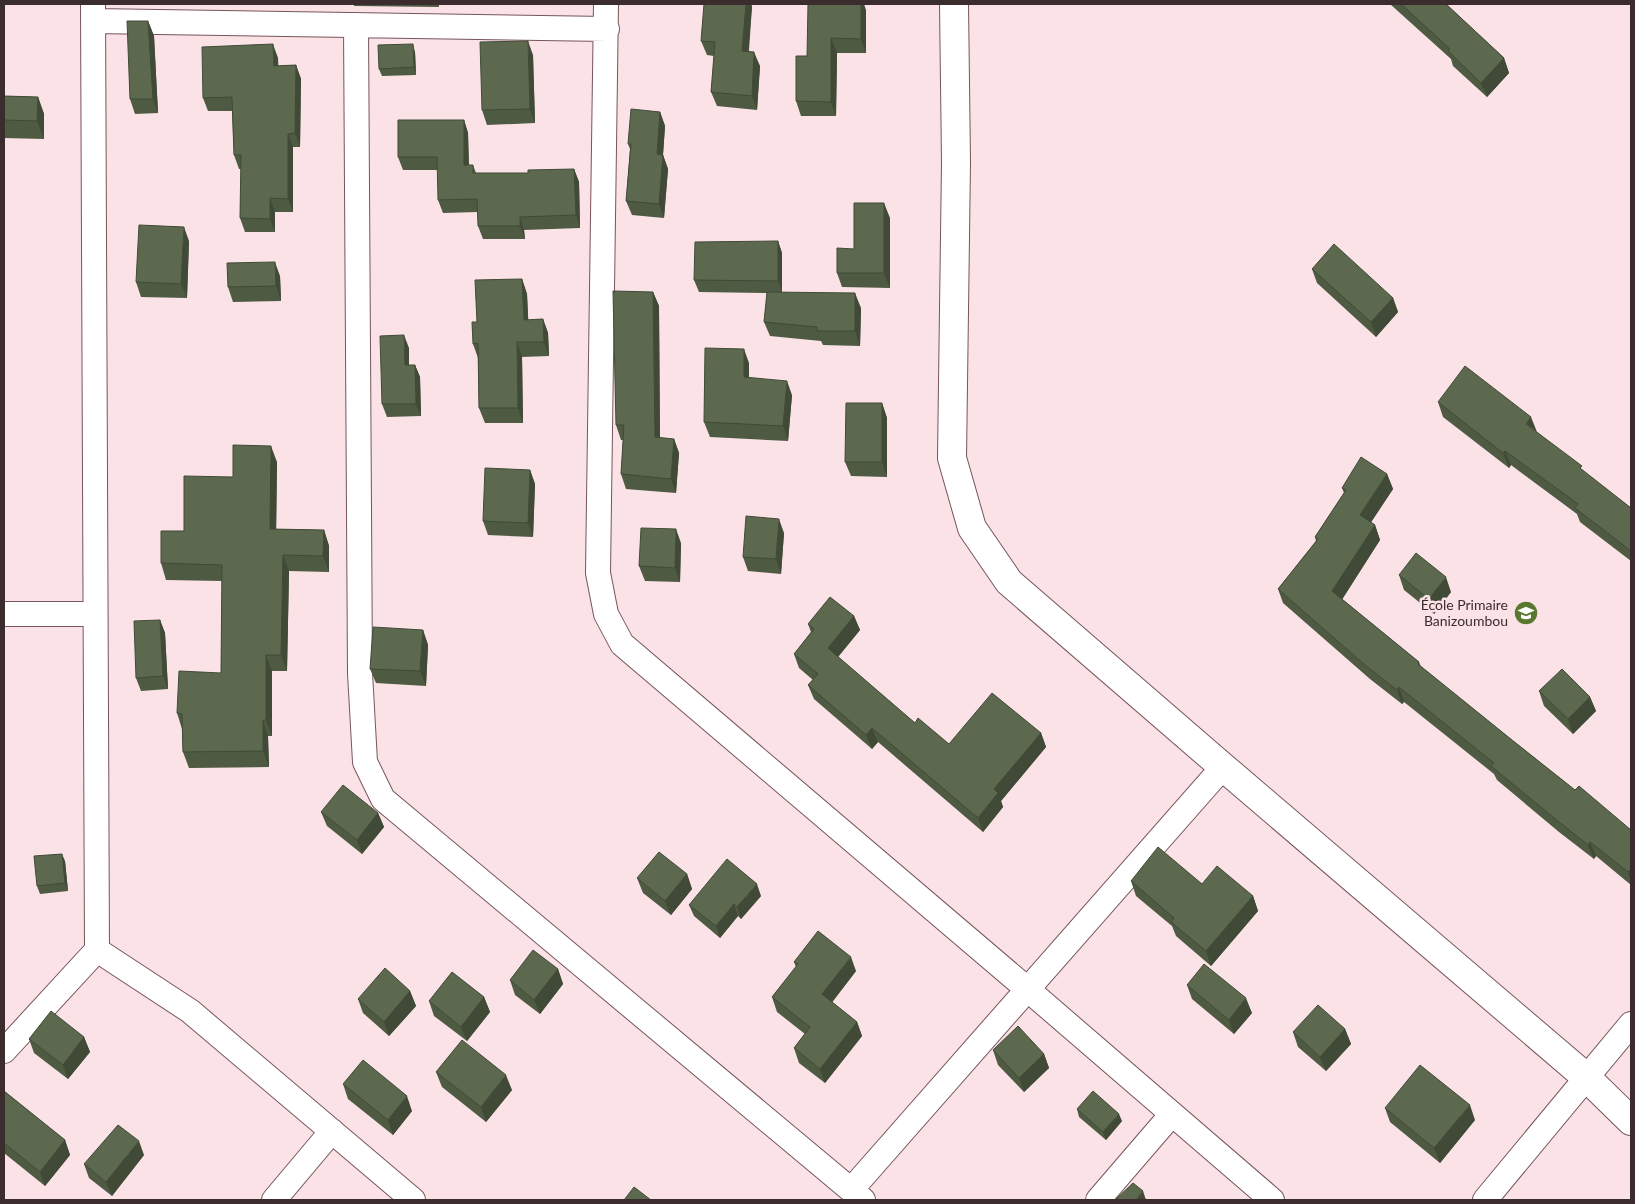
<svg xmlns="http://www.w3.org/2000/svg" width="1635" height="1204" font-family="Lato,sans-serif">
<rect width="100%" height="100%" fill="#fae2e6"/>
<g fill="none" stroke-linecap="round" stroke-linejoin="round">
<!-- minor casing -->
<g stroke="#76555c" stroke-width="26">
<path id="minor" d="M606 4 598 573 606 614 622 644 1026 988 1272 1200
M93 21 607 29
M356 25 360 673 365 762 383 799 863 1200
M4 614H95
M97 950 190 1011 413 1200
M4 1051 97 950 93 4
M851 1190 1223 767
M274 1200 332 1131
M1098 1200 1172 1114
M1485 1200 1631 1024"/>
</g>
<!-- tertiary casing -->
<g stroke="#76555c" stroke-width="30">
<path id="tertiary" d="M954 4 956 162 952 458 972 528 1009 582 1223 767 1587 1078 1631 1121"/>
</g>
<!-- minor -->
<use href="#minor" stroke="#fff" stroke-width="24"/>
<!-- tertiary -->
<use href="#tertiary" stroke="#fff" stroke-width="28"/>
</g>
<!-- wall -->
<path fill="#4f5a43" d="M354 4H439V7L354 6Z
M1390 4H1446L1504 58 1509 73 1487 97 1453 66 1451 59Z
M752 6 749 51 760 66 757 110 717 106 711 92 714 56 707 55 701 41Z
M866 10V53H837L836 116H801L796 101 807 56Z
M148 21 154 36 158 113 135 114 130 99Z
M415 52 416 75 382 76 379 69Z
M533 55 535 123 487 125 482 110Z
M278 58V66L296 65 301 79 300 147H293V212H275V232H245L240 218 241 169H239L234 155 232 111H208L203 98Z
M4 96 38 97 44 114V139L4 138Z
M660 112 665 126 663 155 668 169 664 218 632 215 626 201 630 149 628 144Z
M464 120 468 133 469 165H473L476 173H528L574 169 579 182 580 228 524 230 525 239H483L478 226V212L443 213 438 200V170H403L398 157Z
M890 218V288L842 287 837 273 854 249Z
M189 241 187 298 141 297 136 282Z
M778 241 782 253V292L861 308 860 346 823 345 821 341 770 336 764 322 767 293 699 292 694 280Z
M1312 269 1393 298 1398 312 1376 337 1317 283Z
M280 276 281 301 233 302 228 287Z
M522 279 527 294 528 320 543 319 548 333 549 356 522 357 523 423H485L479 408 478 358 473 344 477 322Z
M653 292 659 306 660 438 674 439 679 453 676 493 626 489 621 474 623 440H621L616 425Z
M409 348V365H415L420 377 421 416 387 417 382 404Z
M749 363V377L792 395 788 441 710 437 704 422Z
M1438 402 1537 432 1584 472 1631 508V561L1580 522 1577 514 1511 465 1509 468 1443 417Z
M882 403 887 418V477L851 476 845 462Z
M277 462 276 529 324 530 329 546V572L289 571 287 671H272V736H268L269 767 189 768 183 752 182 729 177 713 221 673 222 581 166 580 161 563 233 477Z
M530 470 535 484 533 537 488 535 483 521Z
M1387 474 1393 489 1371 522 1375 525 1380 540 1342 599 1419 662 1421 667 1512 740 1575 790 1631 830V885L1596 856 1594 859 1559 832 1497 780 1494 774 1404 702 1402 704 1370 679 1283 603 1278 589 1316 541 1315 537 1344 493 1342 488Z
M784 533 781 574 748 571 743 557Z
M681 543 680 582 645 581 639 566Z
M1399 575 1451 592 1434 614 1404 590Z
M854 616 860 630 838 657 915 723 949 744 1041 733 1046 747 1001 801 1003 807 983 832 878 742 872 749 814 699 808 685 813 680 799 668 794 654 811 632 808 624Z
M160 620 165 633 168 689 141 691 136 678Z
M423 630 428 645 426 686 376 683 370 669Z
M1539 691 1590 697 1596 711 1573 734 1544 706Z
M321 812 378 813 384 827 362 854 327 826Z
M65 861 68 891 40 894 37 886Z
M687 874 692 889 671 915 643 893 637 878Z
M1131 881 1202 884 1253 896 1258 911 1211 966 1176 936 1172 926 1136 896Z
M761 896 741 919 738 916 720 938 694 916 689 905Z
M794 962 856 971 832 1002 857 1022 862 1036 825 1083 799 1063 794 1048 805 1034 777 1012 772 997 796 967Z
M558 969 563 984 540 1014 515 995 510 980Z
M1187 985 1252 1013 1234 1034 1192 999Z
M410 991 416 1006 389 1036 363 1013 358 999Z
M484 997 490 1012 467 1041 434 1016 429 1001Z
M1345 1029 1351 1044 1326 1071 1298 1047 1293 1032Z
M84 1037 90 1052 68 1079 34 1053 29 1039Z
M993 1050 1044 1054 1049 1068 1024 1092 998 1065Z
M436 1072 512 1090 486 1122 442 1087Z
M343 1084 412 1111 393 1135 348 1099Z
M4 1091 65 1140 70 1155 45 1186 4 1153Z
M1385 1108 1475 1120 1440 1163 1390 1122Z
M1077 1109 1122 1121 1106 1140 1079 1117Z
M144 1155 112 1196 89 1178 84 1164Z"/>
<!-- shaded-wall -->
<path fill="#404a37" d="M746 4H751L752 6 747 65 742 51Z
M861 4H864L866 10V53L861 39Z
M148 21 154 36 158 113 153 99Z
M831 38 837 53 836 116 831 102Z
M528 41 533 55 535 123 530 109Z
M273 44 278 58 279 80 274 66Z
M413 44 415 52 416 75 414 67Z
M754 52 760 66 757 110 752 96Z
M1504 58 1509 73 1487 97 1481 83Z
M296 65 301 79 300 147 295 133Z
M38 97 44 114V139L37 121Z
M660 112 665 126 662 169 657 154Z
M464 120 468 133 469 179 464 165Z
M288 134 293 147V212L288 199Z
M663 155 668 169 664 218 659 204Z
M574 169 579 182 580 228 576 215Z
M270 198 275 212V232L270 219Z
M884 203 890 218V288L884 273Z
M520 217 524 230 525 239 520 226Z
M184 227 189 241 187 298 181 284Z
M778 241 782 253V293L778 281Z
M275 262 280 276 281 301 276 286Z
M522 279 527 294 529 334 524 320Z
M653 292 659 306 660 452 655 437Z
M855 293 861 308 860 346 855 331Z
M1393 298 1398 312 1376 337 1371 322Z
M543 319 548 333 549 356 544 342Z
M404 335 409 348V377L405 365Z
M517 342 522 357 523 423 518 408Z
M744 349 749 363V391L744 377Z
M415 365 420 377 421 416 416 404Z
M787 381 792 395 788 441 783 426Z
M882 403 887 418V477L882 462Z
M1531 417 1537 432 1526 424Z
M674 439 679 453 676 493 671 479Z
M271 446 277 462 276 545 270 529Z
M1505 451 1511 465 1509 468 1503 453Z
M530 470 535 484 533 537 528 523Z
M1387 474 1393 489 1366 530 1360 515Z
M779 519 784 533 781 574 776 559Z
M1375 525 1380 540 1338 606 1332 591Z
M676 529 681 543 680 582 675 568Z
M324 530 329 546V572L323 556Z
M283 555 289 571 287 671 281 655Z
M1446 577 1451 592 1434 614 1429 599Z
M854 616 860 630 833 663 828 648Z
M160 620 165 633 168 689 163 676Z
M423 630 428 645 426 686 420 671Z
M266 655 272 671V736L266 720Z
M1399 687 1404 702 1402 704 1397 690Z
M1590 697 1596 711 1573 734 1568 719Z
M263 720 268 736 269 767 263 751Z
M872 728 878 742 872 749 866 735Z
M1041 733 1046 747 1001 801 1003 807 983 832 978 818 994 789Z
M378 813 384 827 362 854 357 840Z
M1590 842 1596 856 1594 859 1588 845Z
M62 854 65 861 68 891 65 883Z
M1631 869V880L1628 872Z
M687 874 692 889 671 915 665 901Z
M757 884 761 896 741 919 737 907Z
M1253 896 1258 911 1211 966 1206 951Z
M734 904 738 916 720 938 716 926Z
M851 957 856 971 827 1009 822 994Z
M558 969 563 984 540 1014 534 1000Z
M410 991 416 1006 389 1036 384 1022Z
M484 997 490 1012 467 1041 461 1027Z
M1246 998 1252 1013 1234 1034 1229 1020Z
M857 1022 862 1036 825 1083 820 1069Z
M1345 1029 1351 1044 1326 1071 1320 1057Z
M84 1037 90 1052 68 1079 63 1065Z
M1044 1054 1049 1068 1024 1092 1019 1078Z
M506 1075 512 1090 486 1122 481 1107Z
M407 1096 412 1111 393 1135 388 1120Z
M1470 1105 1475 1120 1440 1163 1434 1148Z
M1119 1114 1122 1121 1106 1140 1103 1132Z
M65 1140 70 1155 45 1186 40 1172Z
M139 1141 144 1155 112 1196 106 1182Z
M1143 1191 1146 1200H1136Z"/>
<!-- building -->
<path fill="#5c694e" stroke="#404a37" d="M704 4H746L742 51 754 52 752 96 711 92 715 42 701 41Z
M808 4H861V39L831 38V102L796 101V56H807Z
M1401 4H1446L1504 58 1481 83 1448 51 1450 49Z
M127 21H148L153 99H130Z
M528 41 530 109 482 110 480 42Z
M273 44 274 66 296 65 295 133 288 134V199L270 198V219L240 218 241 155H234L232 97 203 98 202 47Z
M413 44 414 67 379 69 378 45Z
M4 96 38 97 37 121 4 120Z
M631 109 660 112 657 154 663 155 659 204 626 201 631 144H628Z
M398 120H464V165H473V173H528V170L574 169 576 215 520 217V226H478L477 199 438 200 437 157H398Z
M854 203H884V273H837V248L854 249Z
M139 225 184 227 181 284 136 282Z
M778 241V281L694 280 695 242Z
M1334 244 1393 298 1371 322 1312 269Z
M275 262 276 286 228 287 227 263Z
M522 279 524 320 543 319 544 342H517L518 408H479L478 343 473 344 472 322H477L475 280Z
M613 291 653 292 655 437 674 439 671 479 621 474 624 425H616Z
M767 292 855 293V331H817V327L764 322Z
M404 335 405 365H415L416 404H382L380 336Z
M705 348 744 349V377L787 381 783 426 704 422Z
M1465 366 1531 417 1526 424 1582 466 1580 468 1631 508V551L1575 508 1578 504 1505 451 1503 453 1438 402Z
M846 403H882V462H845Z
M233 445 271 446 270 529 324 530 323 556 283 555 281 655H266V720H263V751L183 752 182 714 177 713 179 671 221 673 222 565 161 563V531H184V476L233 477Z
M1361 457 1387 474 1360 515 1375 525 1332 591 1419 662 1418 664 1512 740 1575 790 1579 786 1631 830V869L1628 872 1590 842 1588 845 1554 818 1491 766 1494 763 1399 687 1397 690 1365 665 1278 589 1318 539 1315 537 1346 490 1342 488Z
M485 468 530 470 528 523 483 521Z
M746 516 779 519 776 559 743 557Z
M641 528 676 529 675 568 639 566Z
M1416 553 1446 577 1429 599 1399 575Z
M830 597 854 616 828 648 915 723 918 718 949 744 992 693 1041 733 994 789 998 793 978 818 872 728 866 735 808 685 818 674 794 654 814 629 808 624Z
M160 620 163 676 136 678 134 621Z
M373 627 423 630 420 671 370 669Z
M1562 669 1590 697 1568 719 1539 691Z
M343 785 378 813 357 840 321 812Z
M1158 847 1202 884 1217 866 1253 896 1206 951 1171 922 1174 918 1131 881Z
M659 852 687 874 665 901 637 878Z
M62 854 65 883 37 886 34 856Z
M727 859 757 884 737 907 734 904 716 926 689 905Z
M818 931 851 957 822 994 857 1022 820 1069 794 1048 810 1027 772 997 798 964 794 962Z
M533 950 558 969 534 1000 510 980Z
M1204 964 1246 998 1229 1020 1187 985Z
M385 968 410 991 384 1022 358 999Z
M452 972 484 997 461 1027 429 1001Z
M1318 1005 1345 1029 1320 1057 1293 1032Z
M51 1011 84 1037 63 1065 29 1039Z
M1018 1026 1044 1054 1019 1078 993 1050Z
M462 1040 506 1075 481 1107 436 1072Z
M363 1060 407 1096 388 1120 343 1084Z
M1420 1065 1470 1105 1434 1148 1385 1108Z
M4 1091 65 1140 40 1172 4 1143Z
M1093 1091 1119 1114 1103 1132 1077 1109Z
M118 1125 139 1141 106 1182 84 1164Z
M1133 1183 1143 1191 1136 1200H1115Z
M634 1187 651 1200H624Z"/>
<!-- icons -->
<defs>
<g id="school-disc" transform="scale(1.25)"><circle r="9.5" fill="#59782e" stroke="#fae2e6"/><path d="M0-5L7-2L0 1L-7-2ZM-4 1L0 2.5L4 1V4Q0 6-4 4Z" fill="#fff"/></g>
</defs>
<g fill-rule="evenodd">
<use href="#school-disc" x="1526" y="613"/>
</g>
<g text-anchor="middle" stroke-width="5" stroke-linejoin="round" paint-order="stroke">
<!-- poi labels -->
<g font-size="14" fill="#3b2c2e" stroke="#fae2e6" text-anchor="end">
<text x="1508" y="610">École Primaire<tspan x="1508" dy="16">Banizoumbou</tspan></text>
</g>
</g>
<!-- border -->
<rect width="1635" height="1204" fill="none" stroke="#3b2c2e" stroke-width="10"/>
</svg>
